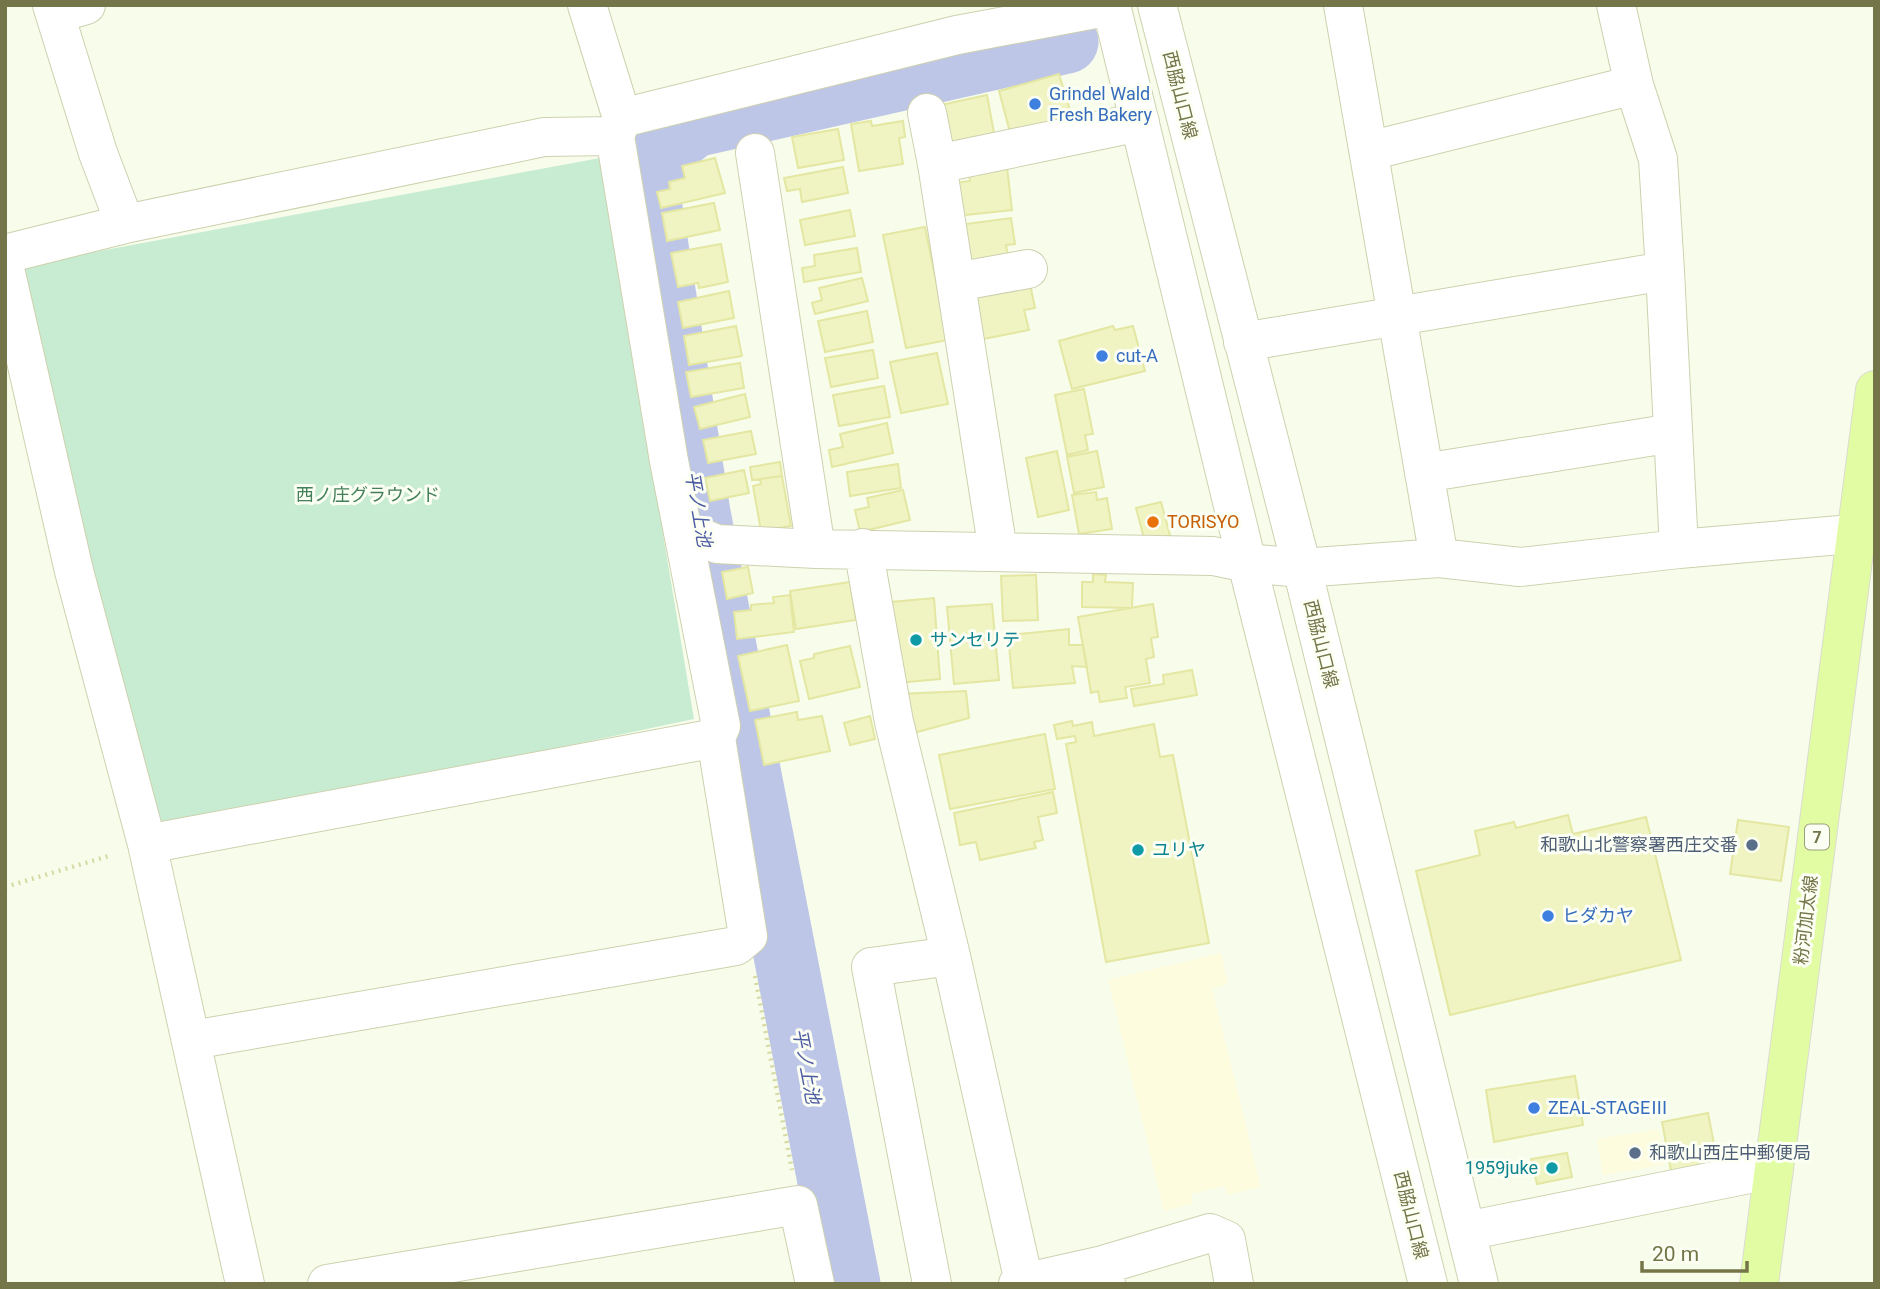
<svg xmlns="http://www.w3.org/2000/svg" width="1880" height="1289" font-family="Roboto,'Noto Sans JP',sans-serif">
<rect width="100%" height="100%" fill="#f8fdeb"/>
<!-- commercial -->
<path fill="#fdfcdf" d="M1221 953 1228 984 1212 989 1261 1187 1227 1195 1225 1186 1191 1194 1193 1204 1164 1211 1108 980Z
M1659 1129 1665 1165 1603 1175 1597 1139Z"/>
<!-- green -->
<path fill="#c8ecd2" d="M600 158 694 719 154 834 24 265Z"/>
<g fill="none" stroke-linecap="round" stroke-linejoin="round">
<!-- river -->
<path stroke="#bec6e8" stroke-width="63" d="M849 1284 699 513 648 189 659 154 694 126 1067 42"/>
</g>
<!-- building -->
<path fill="#f0f3c2" stroke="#e3e7a2" stroke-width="2" d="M1059 74 1072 117 1011 136 999 91Z
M987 95 994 133 947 145 936 106Z
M871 121 872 126 903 121 905 137 899 138 903 164 859 171 851 124Z
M838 129 844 160 798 168 792 137Z
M715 158 725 193 661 208 657 192 670 189 669 182 685 178 682 166Z
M843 167 848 193 802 202 800 189 787 191 784 178Z
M1007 167 1012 210 957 216 954 183 970 181 969 171Z
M714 203 720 230 667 241 662 213Z
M850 210 855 236 805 245 800 220Z
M1011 218 1015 244 1006 245 1009 261 965 268 958 225Z
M925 227 948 340 906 348 883 235Z
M721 244 728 282 699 288 698 283 678 287 671 253Z
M857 248 861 272 804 282 802 268 815 266 814 255Z
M862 278 868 301 815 314 812 303 822 300 819 288Z
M1029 279 1035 308 1024 310 1029 330 983 339 974 294Z
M729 291 734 318 683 328 678 302Z
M867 311 873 342 825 352 818 321Z
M736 326 742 356 689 365 684 336Z
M1113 326 1115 330 1133 326 1145 371 1072 389 1059 341Z
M873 350 878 378 831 387 825 358Z
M937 353 948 404 901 413 890 362Z
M740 363 744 388 691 397 686 372Z
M884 386 890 417 839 426 833 395Z
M1084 389 1093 434 1085 435 1088 450 1067 455 1055 395Z
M745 394 750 417 700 429 694 407Z
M887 423 893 453 832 467 829 450 843 447 840 434Z
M751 431 756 454 708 463 703 440Z
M1057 451 1069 510 1038 517 1026 458Z
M1097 451 1104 487 1074 493 1067 457Z
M780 462 782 476 752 480 750 467Z
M898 464 901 488 850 496 847 472Z
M744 470 749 493 710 501 705 478Z
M782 476 791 526 761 531 753 486 761 484 760 479Z
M903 490 910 520 860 532 855 510 869 507 867 498Z
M1096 492 1097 500 1107 498 1112 529 1079 534 1072 495Z
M1161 502 1170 535 1145 542 1136 508Z
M748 567 753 593 727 599 722 572Z
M1093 574 1106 575 1105 582 1133 583 1132 608 1082 607V582H1093Z
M1036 575 1038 620 1003 621 1001 576Z
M850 582 856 620 796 629 790 591Z
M790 595 794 632 737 639 734 612 751 610V605L774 603 773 597Z
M934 598 940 679 898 683 891 602Z
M992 604 999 680 954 684 947 607Z
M1153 604 1158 637 1151 638 1154 657 1146 659 1150 683 1125 687 1127 698 1100 702 1098 691 1091 693 1078 617Z
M1069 629V645H1083L1087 667 1072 666 1075 683 1013 688 1008 635Z
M787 645 799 701 750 711 738 656Z
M850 646 860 687 809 699 800 661 814 658V654Z
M1192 670 1197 695 1134 706 1131 689 1164 684 1163 675Z
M966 691 969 718 910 734 899 694Z
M797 712 798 720 822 716 830 751 764 765 755 720Z
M870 716 875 739 850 745 844 723Z
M1072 721 1073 726 1092 722 1094 736 1154 724 1160 757 1173 755 1209 943 1106 962 1066 744 1076 742 1075 736 1057 739 1054 725Z
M1045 734 1055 789 950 809 939 755Z
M1053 792 1057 813 1038 817 1043 840 1034 842 1036 848 980 860 976 842 960 845 954 813Z
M1568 815 1573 834 1646 817 1681 960 1450 1015 1416 871 1480 855 1475 831 1514 822 1516 828Z
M1738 820 1789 827 1781 881 1730 874Z
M1575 1076 1583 1125 1494 1142 1486 1090Z
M1708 1113 1714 1144 1696 1147 1700 1171 1672 1176 1662 1122Z
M1567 1153 1572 1177 1537 1184 1531 1159Z"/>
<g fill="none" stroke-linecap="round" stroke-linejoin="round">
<!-- minor casing -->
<g stroke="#cdd1af" stroke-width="40">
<path id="minor" d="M52 5 98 153 125 224
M1111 5 1247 563 1428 1284
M1157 5 1302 568 1479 1284
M1343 5 1439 558 1520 567 1679 549
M55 14 86 5
M927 113 937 164
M622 118 957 35 1111 6
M1369 151 1634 85 1616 5
M755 153 816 549
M5 254 125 224 544 137 615 136
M5 269 74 571 147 844 245 1284
M1665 271 1679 549 1875 532
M956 282 1028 269
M1243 342 1665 271 1658 159 1634 85
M1424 473 1673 433
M683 530 717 544 816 549 1213 556 1247 563 1302 568 1439 558
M863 548 894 722 951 956 1024 1282
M998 551 937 164 1140 122
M147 844 716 738
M192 1040 736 946 748 936 716 738 721 726 669 461 615 136 622 118 587 5
M1466 1231 1774 1169
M1103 1265 1210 1233 1226 1240 1234 1284
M327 1284 798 1205 815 1284
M932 1284 871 967 951 956
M1018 1284 1103 1265 1106 1284"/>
</g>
<!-- major casing -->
<g stroke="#dbdbd0" stroke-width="40">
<path id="major" d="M1759 1284 1875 390"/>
</g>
<!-- path -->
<path stroke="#d6d9a4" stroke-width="4.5" stroke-dasharray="2 5" stroke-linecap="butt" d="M5 887 112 855
M755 976 792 1170"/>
<!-- minor -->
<use href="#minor" stroke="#fff" stroke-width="38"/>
<!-- major -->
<use href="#major" stroke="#e2fca4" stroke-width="38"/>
</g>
<!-- markers -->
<g fill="#3f7fe0" stroke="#fcfff3" stroke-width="2.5">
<circle cx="1035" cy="104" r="7"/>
<circle cx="1102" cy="356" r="7"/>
<circle cx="1548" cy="916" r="7"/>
<circle cx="1534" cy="1108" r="7"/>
</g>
<circle fill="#e8710a" stroke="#fcfff3" stroke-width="2.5" cx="1153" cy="522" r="7"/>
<g fill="#0f9aa8" stroke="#fcfff3" stroke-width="2.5">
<circle cx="916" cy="640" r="7"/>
<circle cx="1138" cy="850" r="7"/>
<circle cx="1552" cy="1168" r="7"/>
</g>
<g fill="#5c6f8a" stroke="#fcfff3" stroke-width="2.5">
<circle cx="1752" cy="845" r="7"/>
<circle cx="1635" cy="1153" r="7"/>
</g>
<g text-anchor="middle" stroke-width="6" stroke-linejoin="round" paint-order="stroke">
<!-- shield labels -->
<rect fill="#fcfff3" stroke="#9d9e7c" stroke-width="2" x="1805" y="824.5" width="24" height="25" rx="5"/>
<g font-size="16" font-weight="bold" fill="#747549">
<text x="1817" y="843">7</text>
</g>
<!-- shop labels -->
<g font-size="18" fill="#366cbe" stroke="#fcfff3" text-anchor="start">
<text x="1049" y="100">Grindel Wald<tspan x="1049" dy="21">Fresh Bakery</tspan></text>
<text x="1116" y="362">cut-A</text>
<text x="1562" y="922">ヒダカヤ</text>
<text x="1548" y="1114">ZEAL-STAGEⅢ</text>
</g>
<!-- street labels -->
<g font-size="18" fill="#747549" stroke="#fcfff3">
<text transform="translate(1180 95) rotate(76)" y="6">西脇山口線</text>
<text transform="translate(1321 644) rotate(76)" y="6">西脇山口線</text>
<text transform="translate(1806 920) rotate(-83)" y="6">粉河加太線</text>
<text transform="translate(1411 1215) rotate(76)" y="6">西脇山口線</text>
</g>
<!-- park labels -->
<g font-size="18" fill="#43805a" stroke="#fcfff3">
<text x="368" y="501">西ノ庄グラウンド</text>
</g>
<!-- food labels -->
<g font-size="18" fill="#c56008" stroke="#fcfff3" text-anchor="start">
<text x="1167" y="528">TORISYO</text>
</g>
<!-- culture labels -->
<g font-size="18" fill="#0d838f" stroke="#fcfff3" text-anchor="start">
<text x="930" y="646">サンセリテ</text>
<text x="1152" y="856">ユリヤ</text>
<text x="1538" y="1174" text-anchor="end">1959juke</text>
</g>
<!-- service labels -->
<g font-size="18" fill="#4e5e75" stroke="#fcfff3" text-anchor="end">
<text x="1738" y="851">和歌山北警察署西庄交番</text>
<text x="1649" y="1159" text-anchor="start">和歌山西庄中郵便局</text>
</g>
<!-- water labels -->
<g font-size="19" font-style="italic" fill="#4e5ca4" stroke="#fcfff3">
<text transform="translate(699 509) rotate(80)" y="7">平ノ上池</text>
<text transform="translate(807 1066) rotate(79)" y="7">平ノ上池</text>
</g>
</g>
<!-- border -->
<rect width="1880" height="1289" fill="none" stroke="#747549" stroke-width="14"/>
<!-- scale -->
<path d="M1642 1261v10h105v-10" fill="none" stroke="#747549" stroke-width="3.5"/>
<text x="1652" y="1261" font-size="21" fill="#747549" stroke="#fcfff3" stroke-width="5" paint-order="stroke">20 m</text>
</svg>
